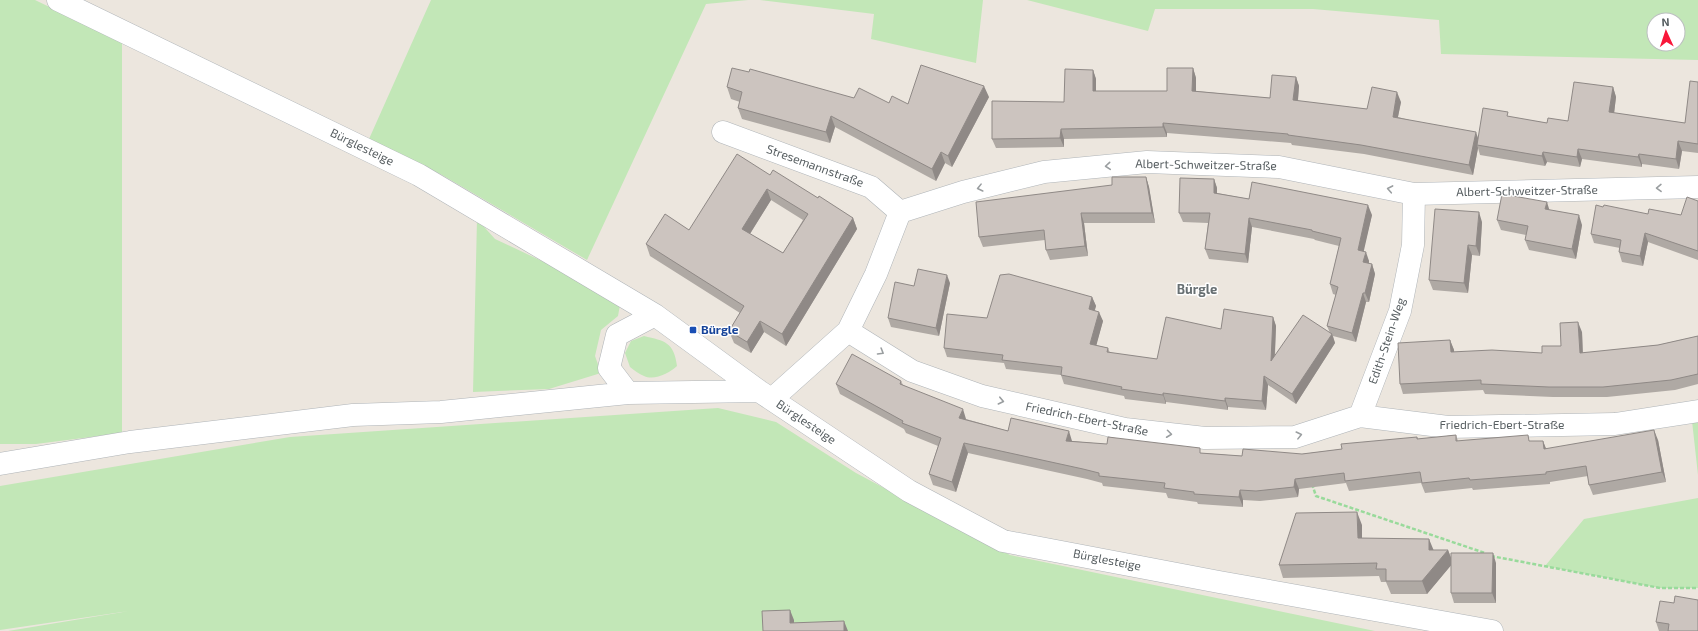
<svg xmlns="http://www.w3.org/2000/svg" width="1698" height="631" font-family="'Exo 2',sans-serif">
<rect width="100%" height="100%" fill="#ece6de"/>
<!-- green -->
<path fill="#c2e7b7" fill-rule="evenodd" d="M0 0H35L122 42V433L36 444H0Z
M431 0H748L706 4 587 260 442 175 369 139Z
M760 0H983L976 63 871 39 874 14Z
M1027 0H1698V60L1441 54 1439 20 1313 9H1155L1148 31ZM1654 20H1678V44H1654Z
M477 219 495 239 544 262 571 272 620 305 618 316 601 330 595 356 601 373 549 389 473 392Z
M644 336C665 341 674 342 677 366 670 373 654 381 644 376 639 374 634 370 630 367L625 353 631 341Z
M718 408 776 422 856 473 1010 555 1375 631H8L129 611 0 630V486L290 437Z
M1698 411V475L1691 412Z
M1698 498V588H1660L1545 566 1584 519Z"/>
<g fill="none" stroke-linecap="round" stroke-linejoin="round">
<!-- street casing -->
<g stroke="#afb4b8" stroke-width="23">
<path id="street" d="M58 0 419 175 655 315 759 391 909 491 1003 541 1219 582 1492 631
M723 132 871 187 900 212
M900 212 963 192 1044 172 1147 162 1279 167 1414 194 1698 187
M848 331 912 371 982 396 1125 429 1205 438 1295 437 1360 416 1448 427 1615 424 1698 411
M628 393 609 368 617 335 655 315
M772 399 848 331 876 274 900 212
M1360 416 1400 311 1413 245 1414 194
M0 464 130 442 353 415 441 412 628 393 759 391"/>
</g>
<!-- path -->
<path stroke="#99da9b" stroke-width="2.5" stroke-dasharray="4 2" stroke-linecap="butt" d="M1312 484 1316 496 1485 553
M1491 556 1660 588H1698"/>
<!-- street -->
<use href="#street" stroke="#fff" stroke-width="22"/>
</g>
<!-- wall -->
<path fill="#afa9a4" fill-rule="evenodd" d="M1193 68 1196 78V91L1270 98 1296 77 1299 86 1298 101 1367 109 1401 102 1398 117 1478 138 1510 117 1547 123 1568 121 1613 87 1616 97 1614 113 1685 123 1698 82V153L1682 151 1679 169 1642 164V167L1582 159 1580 167 1547 162 1545 166 1480 155 1478 148 1473 175 1364 154 1292 145 1291 143 1167 133V137L1064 139V147L996 148 992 139 1064 102 1093 70 1096 79V91H1167Z
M749 72 854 98 889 103 908 104 989 97 952 167 945 163 936 181 835 127 830 143 742 119 738 108 740 102 731 99 727 87Z
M770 175 818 198 853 218 857 229 786 346 764 332 751 353 734 343 729 331 740 313 650 256 646 244 689 230ZM771 200 803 220 783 253 750 234Z
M1146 177 1149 187 1155 223H1084L1088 256 1050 260 1046 250 1045 240 983 247 979 237 1112 185Z
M1214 179 1217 188V193L1249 199 1372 215 1363 251 1369 261V264H1372L1375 274 1369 302H1366L1356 342 1333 336 1335 343 1296 404 1268 385 1266 410 1228 407V410L1166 402V404L1125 399 1124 396 1064 384 1061 375 1006 369 1004 363 947 357 944 348 987 318 1092 297 1096 306 1095 310 1103 321 1096 345 1108 348 1110 353 1157 359 1221 329 1273 317 1276 326 1275 356 1330 333 1327 326 1336 295 1333 294 1330 284 1339 246 1315 240 1314 239 1252 227 1248 263 1209 259 1205 249 1208 223 1183 222 1179 213Z
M1698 201V260L1648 242 1643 266 1622 262 1619 252 1620 248 1594 243 1591 234 1648 214 1681 215Z
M1550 210 1582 225 1576 259 1529 250 1525 240 1526 235 1501 230 1497 220Z
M1482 222 1480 256 1472 255 1468 293 1433 290 1429 280Z
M950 283 939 336 891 327 888 318 914 286Z
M1582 332 1583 353 1658 345 1698 336V384L1675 390 1607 397H1553L1485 394 1483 390 1403 394 1400 384 1450 340 1454 350V352L1542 353 1561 346Z
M901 381 903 385 966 419 1008 431 1072 441 1201 453 1242 456 1302 454 1342 449 1417 437 1418 439 1456 435 1458 441H1543L1546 449 1658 440 1666 482 1593 495 1589 485 1588 476 1550 482V484L1473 490 1472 488 1425 493 1421 483 1349 491 1346 483 1299 489 1298 497 1260 501 1243 500V507L1198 504 1197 502 1168 498 1166 493 1103 486 1102 483 1087 479 968 453 956 492 933 485 929 474 938 446 906 433 904 429 840 394 836 384Z
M1362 525V538L1433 550H1448L1451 558 1496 563V603H1454L1451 593V565L1427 594H1391L1386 582H1381L1379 576 1283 578 1279 565Z
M1674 603 1698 631H1659L1656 622Z"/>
<!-- shaded-wall -->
<path fill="#8f8986" d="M1193 68 1196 78V101L1192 91Z
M1093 70 1096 79V100L1093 91Z
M1296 77 1299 86 1297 110 1293 100Z
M984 86 989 97 952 167 948 156Z
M1613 87 1616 97 1613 122 1609 112Z
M1397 92 1401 102 1396 126 1393 117Z
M831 116 835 127 830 143 826 132Z
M1163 123 1167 133V137L1163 127Z
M1061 129 1064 139V147L1060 138Z
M1476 132 1479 141 1477 145 1478 148 1473 175 1469 165Z
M1678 141 1682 151 1679 169 1676 159Z
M1578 149 1582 159 1580 167 1577 157Z
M941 152 945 163 936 181 932 169Z
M1543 152 1547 162 1545 166 1542 156Z
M1639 154 1642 164V167L1638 157Z
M1146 177 1149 187 1155 223 1152 213Z
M1214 179 1217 188V202L1214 193Z
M767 189 771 200 746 240 742 229Z
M1547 202 1550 212 1545 209Z
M1368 205 1372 215 1362 259 1358 250Z
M1479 212 1482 222 1480 256 1476 246Z
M1081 213 1084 223 1088 256 1085 246Z
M1579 215 1582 225 1576 259 1572 249Z
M853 218 857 229 786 346 782 334Z
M1249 218 1252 227 1248 263 1245 254Z
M1645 233 1648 242 1643 266 1640 256Z
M1468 245 1472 255 1468 293 1464 283Z
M1366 252 1369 261 1367 272 1363 262Z
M1372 264 1375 274 1369 302 1365 293Z
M947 275 950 283 939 336 936 328Z
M1363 293 1366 302 1356 342 1352 333Z
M1092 297 1096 306 1092 318 1089 309Z
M1099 312 1103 321 1094 354 1090 344Z
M1273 317 1276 326 1274 370 1271 361Z
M760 321 764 332 751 353 747 342Z
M1578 322 1582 332 1583 363 1580 353Z
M1332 334 1335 343 1296 404 1292 394Z
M1450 340 1454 350 1455 362 1451 352Z
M1264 376 1268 385 1266 410 1262 401Z
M1163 393 1166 402V404L1163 395Z
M1225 398 1228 407V410L1225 401Z
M963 409 966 419 963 428 959 418Z
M1654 430 1658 440 1666 482 1662 472Z
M1069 431 1072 441 1070 451 1066 441Z
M1543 441 1547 451 1544 449Z
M964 443 968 453 956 492 952 482Z
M1295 479 1299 489 1298 497 1294 487Z
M1240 490 1243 500V507L1239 497Z
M1357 512 1362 525V551L1358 538Z
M1429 539 1434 551 1429 550Z
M1448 550 1453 563 1427 594 1422 581Z
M1493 553 1496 563V603L1492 593Z
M790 610 794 620V631L790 623Z
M844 621 848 631H844Z"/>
<!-- building -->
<path fill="#ccc4bf" stroke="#8f8986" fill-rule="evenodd" d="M921 65 984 86 948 156 941 152 932 169 831 116 826 132 738 108 742 92 727 87 732 68 749 72 750 69 854 98 859 88 889 103 892 96 908 104Z
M1167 68H1193L1192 91 1270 98 1272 75 1296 77 1293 100 1367 109 1372 87 1397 92 1393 117 1476 132 1469 165 1361 145 1288 135V134L1163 123V127L1061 129 1060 138 992 139V101L1064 102 1065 69 1093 70V91H1167Z
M1690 81 1698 82V144L1678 141 1676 159 1639 154 1638 157 1578 149 1577 157 1543 152 1542 156 1477 145 1483 108 1508 112 1507 116 1547 123 1548 118 1568 121 1574 82 1613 87 1609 112 1685 123Z
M737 154 770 175 773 170 818 198 819 196 853 218 782 334 760 321 747 342 729 331 744 306 646 244 665 214 689 230ZM767 189 808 214 783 253 742 229Z
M1112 177H1146L1152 213H1081L1085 246 1046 250 1044 230 979 237 976 202 1112 185Z
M1180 178 1214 179V193L1249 199 1252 182 1368 205 1358 250 1366 252 1363 262 1372 264 1365 293H1363L1352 333 1327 326 1338 287 1330 284 1341 238 1312 231V230L1249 218 1245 254 1205 249 1210 213H1179Z
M1502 194 1547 202 1545 209 1579 215 1572 249 1525 240 1528 226 1497 220Z
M1687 197 1698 201V251L1645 233 1640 256 1619 252 1621 240 1591 234 1596 205 1603 207 1604 205 1648 214 1649 209 1681 215Z
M1435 209 1479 212 1476 246 1468 245 1464 283 1429 280Z
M918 269 947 275 936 328 888 318 895 282 914 286Z
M1009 274 1092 297 1089 309 1099 312 1090 344 1108 348 1107 352 1157 359 1166 317 1221 329 1224 309 1273 317 1271 361 1303 315 1332 334 1292 394 1264 376 1262 401 1225 398V401L1163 393V395L1121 389 1122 387 1061 375 1062 367 1002 360 1003 355 944 348 947 314 987 318 1000 275Z
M1578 322 1580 353 1658 345 1698 336V374L1671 380 1603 387H1549L1481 384V380L1400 384 1398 343 1450 340 1451 352 1492 350 1542 353V346H1561L1560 323Z
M852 354 901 381 900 384 963 409 959 418 1008 431 1011 418 1069 431 1066 441 1107 444 1108 437 1200 448V453L1242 456 1243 449 1302 454 1342 449 1341 444 1417 437V439L1456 435V441L1528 435 1529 441H1543L1544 449 1654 430 1662 472 1589 485 1586 466 1546 472V474L1470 480 1469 478 1422 483 1420 472 1345 481 1344 473 1295 479 1294 487 1256 491 1240 490 1239 497 1194 494V492L1164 488 1165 483 1099 476V473L1083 469 964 443 952 482 929 474 941 438 902 423 903 421 836 384Z
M1357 512 1358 538 1429 539V550H1448L1422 581H1386V569H1376L1377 563 1279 565 1296 513Z
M1451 553H1493L1492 593H1451Z
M1675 596 1698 600V631H1668L1669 624 1656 622 1660 601 1674 603Z
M790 610V623L844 621V631H763L762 611Z"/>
<!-- one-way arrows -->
<defs><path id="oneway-chevron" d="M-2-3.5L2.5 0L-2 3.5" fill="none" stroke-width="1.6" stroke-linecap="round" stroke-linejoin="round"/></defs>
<g stroke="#9a9ea0">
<use href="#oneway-chevron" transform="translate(1108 166) rotate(175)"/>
<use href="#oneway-chevron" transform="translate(980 188) rotate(166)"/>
<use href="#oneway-chevron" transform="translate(1659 188) rotate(179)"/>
<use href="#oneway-chevron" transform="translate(1390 189) rotate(-169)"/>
<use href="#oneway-chevron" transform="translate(881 352) rotate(31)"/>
<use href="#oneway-chevron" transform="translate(1001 401) rotate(13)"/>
<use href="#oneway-chevron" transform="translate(1169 434) rotate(7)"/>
<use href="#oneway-chevron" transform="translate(1299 435) rotate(-14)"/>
</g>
<!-- markers -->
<rect fill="#1a4fb4" stroke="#fff" stroke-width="1.5" x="689" y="326" width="8" height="8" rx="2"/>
<g text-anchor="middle" stroke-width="3" stroke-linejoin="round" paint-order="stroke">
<!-- street labels -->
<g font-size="12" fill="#575e61" stroke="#fff">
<text transform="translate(362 147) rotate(26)" y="4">Bürglesteige</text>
<text transform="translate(1206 165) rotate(1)" y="4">Albert-Schweitzer-Straße</text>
<text transform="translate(815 166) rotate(20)" y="4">Stresemannstraße</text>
<text transform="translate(1527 191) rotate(-1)" y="4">Albert-Schweitzer-Straße</text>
<text transform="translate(1387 341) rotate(-71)" y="4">Edith-Stein-Weg</text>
<text transform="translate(1087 419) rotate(12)" y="4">Friedrich-Ebert-Straße</text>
<text transform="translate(806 422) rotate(34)" y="4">Bürglesteige</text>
<text x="1502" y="429">Friedrich-Ebert-Straße</text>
<text transform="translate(1107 560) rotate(11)" y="4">Bürglesteige</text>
</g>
<!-- transit labels -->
<g font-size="12" font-weight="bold" fill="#164399" stroke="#fff" text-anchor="start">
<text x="701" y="334">Bürgle</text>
</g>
<!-- neighbourhood labels -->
<g font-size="13" font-weight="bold" fill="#687073" stroke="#fff">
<text x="1197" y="294">Bürgle</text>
</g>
</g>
<!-- north arrow -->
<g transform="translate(1666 32) rotate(357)"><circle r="19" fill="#ffffff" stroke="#bcbfc0"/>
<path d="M0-3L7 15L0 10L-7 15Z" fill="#f91739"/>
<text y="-6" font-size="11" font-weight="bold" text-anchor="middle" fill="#575e61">N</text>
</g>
</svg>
